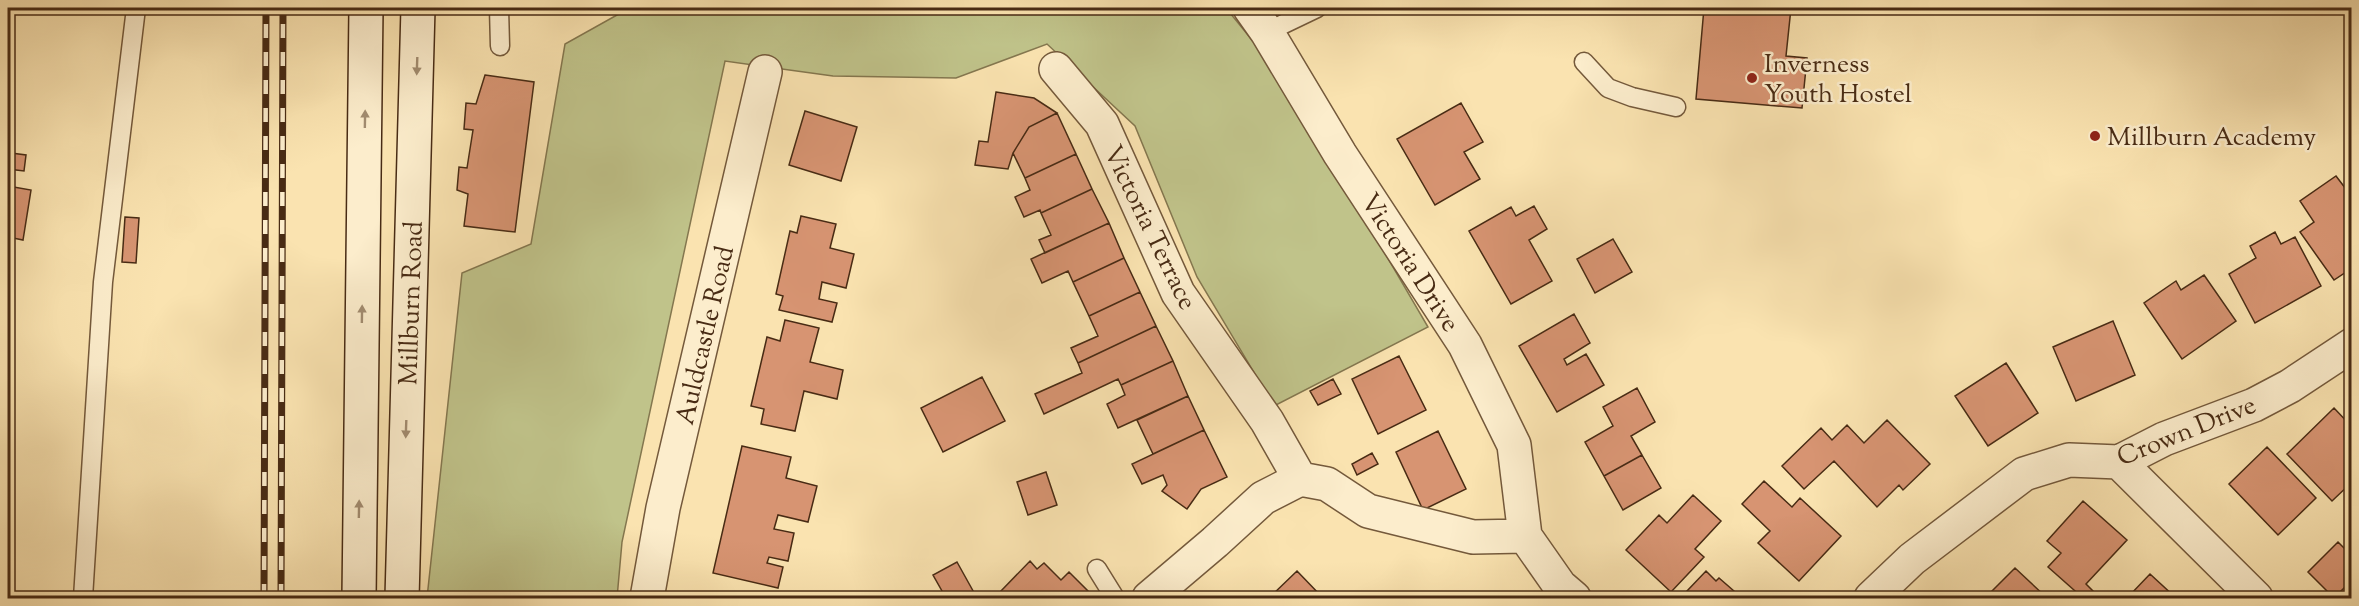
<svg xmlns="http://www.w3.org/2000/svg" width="2359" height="606" font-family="'Sorts Mill Goudy',serif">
<rect width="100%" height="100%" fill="#fae3b0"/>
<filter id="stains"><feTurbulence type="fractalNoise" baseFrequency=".00333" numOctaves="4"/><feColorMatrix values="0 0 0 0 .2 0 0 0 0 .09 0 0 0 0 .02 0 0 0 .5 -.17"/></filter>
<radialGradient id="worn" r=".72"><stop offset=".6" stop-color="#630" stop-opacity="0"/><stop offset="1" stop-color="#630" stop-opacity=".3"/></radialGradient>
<!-- green -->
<path fill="#c0c38a" stroke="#84774f" stroke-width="1.5" d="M626 8H1226L1282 77 1428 327 1274 406 1197 277 1135 126 1047 44 956 78 833 76 725 61 622 542 617 598H427L462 273 531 244 565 44 626 10Z"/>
<!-- building -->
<path fill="#d79472" stroke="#482b14" stroke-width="1.5" d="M1704 8H1791L1786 56 1807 58 1802 108 1696 99Z
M485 75 534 82 515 232 464 226 468 194 457 190 459 167 467 168 473 130 464 129 466 103 476 104Z
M996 92 1034 98 1057 113 1029 127 1013 153 1008 169 975 165 979 141 988 142Z
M1461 103 1483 142 1464 152 1480 179 1435 205 1397 139Z
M805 111 857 127 841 181 789 165Z
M1057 113 1076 154 1025 178 1013 153 1029 127Z
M11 153 26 155 24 171 8 169Z
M1076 154 1092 189 1041 213 1040 210 1024 217 1015 197 1030 190 1025 178Z
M2336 176 2352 197V268L2334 280 2300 232 2314 222 2300 201Z
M8 186 31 190 23 240 8 237Z
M1092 189 1109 223 1045 253 1039 240 1051 235 1041 213Z
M1534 206 1547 229 1529 240 1552 281 1511 304 1469 231 1511 207 1516 216Z
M801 216 836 224 830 248 854 254 846 288 822 282 819 299 837 303 832 322 779 310 783 296 776 294 790 231 797 233Z
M125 217 139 218 136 263 122 262Z
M1109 223 1124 258 1073 282 1068 271 1042 283 1031 259Z
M2275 232 2281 244 2295 237 2321 286 2255 323 2229 274 2256 258 2250 246Z
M1613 239 1632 272 1595 293 1577 259Z
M1124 258 1140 292 1089 316 1073 282Z
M2204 275 2236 321 2182 359 2144 303 2176 281 2181 290Z
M1140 292 1156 326 1078 363 1071 348 1098 336 1089 316Z
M1574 314 1590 343 1564 359 1567 365 1586 354 1604 385 1557 412 1519 346Z
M785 320 819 328 810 362 843 370 837 399 804 391 795 431 761 424 764 409 751 406 767 337 780 341Z
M2113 321 2135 375 2076 401 2053 347Z
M1156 326 1173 361 1121 385 1118 379 1044 414 1035 394 1082 373 1078 363Z
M1399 356 1426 410 1378 434 1352 379Z
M1173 361 1188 396 1118 428 1107 404 1125 395 1121 385Z
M2006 363 2038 413 1988 446 1955 396Z
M982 377 1005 421 943 452 921 408Z
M1333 379 1341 394 1318 405 1310 391Z
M1637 388 1655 422 1631 436 1642 455 1604 476 1585 442 1613 426 1603 407Z
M1188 396 1204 430 1153 454 1137 420Z
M2334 408 2352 427V482L2332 501 2287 454Z
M1887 420 1930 464 1903 490 1899 485 1877 507 1834 461 1804 489 1782 466 1821 428 1832 440 1847 425 1864 443Z
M1204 430 1227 477 1201 489 1187 509 1162 491 1167 485 1163 475 1142 484 1132 464Z
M1438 431 1466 489 1423 510 1396 452Z
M742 446 791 457 786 478 817 486 808 522 778 515 774 529 794 533 788 561 769 557 767 563 783 567 778 588 713 573Z
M2267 447 2316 498 2278 535 2229 484Z
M1372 453 1378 464 1357 475 1352 464Z
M1642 455 1661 488 1623 510 1604 476Z
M1046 472 1057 505 1028 515 1017 482Z
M1764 481 1792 507 1800 498 1841 536 1799 581 1758 543 1770 531 1742 504Z
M1693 495 1721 521 1695 549 1704 557 1671 592 1626 550 1659 515 1667 523Z
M2083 501 2127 540 2086 584 2093 591 2086 598H2083L2048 567 2061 553 2047 541Z
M2338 542 2346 550 2352 544V580L2334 598 2308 572Z
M1030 561 1037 569 1044 563 1061 580 1069 572 1088 591 1080 598H1006L1000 592Z
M957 562 977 598H946L933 575Z
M2015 568 2047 598H1985Z
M1297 571 1323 598H1269Z
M1706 571 1716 581 1719 578 1742 598H1695L1687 591Z
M2150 574 2176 598 2128 597Z
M2352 580V598H2334Z"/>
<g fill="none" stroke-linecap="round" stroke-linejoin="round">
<!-- service casing -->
<g stroke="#74593b" stroke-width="21">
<path id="service" d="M499 8 500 46
M1267 32 1317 8
M1584 62 1608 88 1632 97 1676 107
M1097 569 1115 598
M83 598 103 282 136 8"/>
</g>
<!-- minor casing -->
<g stroke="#74593b" stroke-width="36">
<path id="minor" d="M1250 8 1267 32 1340 154 1465 345 1514 445 1525 536 1560 586 1574 598
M1056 69 1102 124 1178 293 1267 421 1300 479
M2119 462 2256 598
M1300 479 1327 484 1368 511 1473 537 1525 536
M647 598 663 508 765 72
M1149 598 1215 542 1263 498 1300 479
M1871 598 1912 559 2024 474 2069 460 2119 462 2164 439 2254 405 2290 386 2352 345"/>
</g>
<!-- secondary casing -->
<g stroke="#482b14" stroke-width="36">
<path id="secondary" d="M359 598 366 8
M402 598 418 8"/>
</g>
<!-- service -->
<use href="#service" stroke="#fcedcc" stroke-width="18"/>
<!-- minor -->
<use href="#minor" stroke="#fcedcc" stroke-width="33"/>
<!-- secondary -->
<use href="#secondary" stroke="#fcedcc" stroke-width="33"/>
<!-- rail casing -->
<g stroke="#482b14" stroke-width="7">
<path id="rail" d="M264 598 266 8
M281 598 283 8"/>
</g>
<!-- rail -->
<use href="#rail" stroke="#fcedcc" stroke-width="4.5" stroke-dasharray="14" stroke-linecap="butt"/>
</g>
<!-- one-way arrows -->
<defs><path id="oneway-solid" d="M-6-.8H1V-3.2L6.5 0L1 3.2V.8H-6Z" transform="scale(1.5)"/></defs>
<g fill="#a28c70">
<use href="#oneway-solid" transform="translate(417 66) rotate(92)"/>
<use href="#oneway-solid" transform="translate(365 119) rotate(-89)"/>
<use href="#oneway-solid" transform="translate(362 314) rotate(-89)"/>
<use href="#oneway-solid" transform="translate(406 429) rotate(92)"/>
<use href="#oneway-solid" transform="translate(359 509) rotate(-89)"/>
</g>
<!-- markers -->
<g fill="#8f2418" stroke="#fcedcc" stroke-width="2">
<circle cx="1752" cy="78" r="6"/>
<circle cx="2095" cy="136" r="6"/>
</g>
<g text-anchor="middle" stroke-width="5" stroke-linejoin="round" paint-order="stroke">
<!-- poi labels -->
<g font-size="26" fill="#482b14" stroke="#fcedcc" text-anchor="start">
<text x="1764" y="72">Inverness<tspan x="1764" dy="30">Youth Hostel</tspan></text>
<text x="2107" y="145">Millburn Academy</text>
</g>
<!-- street labels -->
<g font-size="26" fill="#482b14" stroke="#fcedcc">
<text transform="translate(1151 227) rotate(64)" y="9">Victoria Terrace</text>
<text transform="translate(1411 262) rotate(57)" y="9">Victoria Drive</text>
<text transform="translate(410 303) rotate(-88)" y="9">Millburn Road</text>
<text transform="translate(704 335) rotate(-77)" y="9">Auldcastle Road</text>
<text transform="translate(2186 430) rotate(-22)" y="9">Crown Drive</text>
</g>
</g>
<!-- margin -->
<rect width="2359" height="606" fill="none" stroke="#fae3b0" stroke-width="30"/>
<rect x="9" y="9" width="2341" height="588" fill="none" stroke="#482b14" stroke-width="3"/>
<rect x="15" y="15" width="2329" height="576" fill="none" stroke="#482b14" stroke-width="1.5"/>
<rect width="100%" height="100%" filter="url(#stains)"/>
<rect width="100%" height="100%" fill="url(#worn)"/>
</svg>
